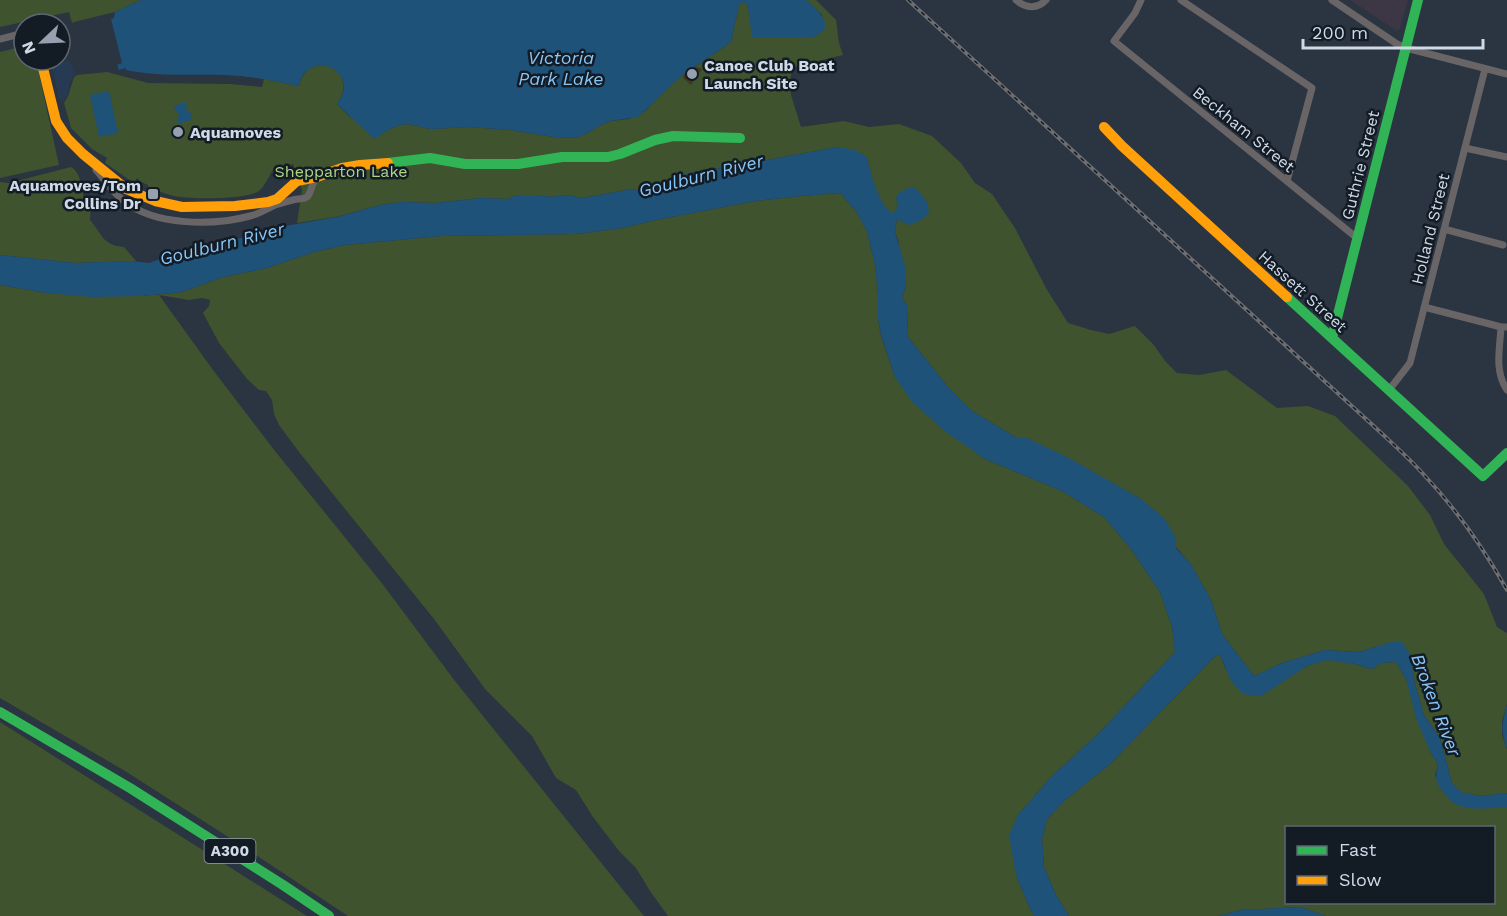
<svg xmlns="http://www.w3.org/2000/svg" width="1507" height="916" font-family="'Work Sans',sans-serif">
<rect width="100%" height="100%" fill="#2b3441"/>
<!-- built -->
<path fill="#263a54" d="M70 61 75 74 70 81 67 96 63 102 59 98 52 65Z"/>
<!-- education -->
<path fill="#3c3645" d="M1350 0H1408L1400 29 1397 31Z"/>
<!-- green -->
<path fill="#3f532f" fill-rule="evenodd" d="M0 0H141L115 12 74 22 72 23 69 12 0 27Z
M806 0H816L836 20 839 43 843 55 794 67 789 82 791 95 801 127 844 121 869 127 899 124 932 136 961 163 975 183 992 194 1015 228 1046 288 1068 323 1091 330 1109 334 1135 326 1153 344 1166 362 1177 373 1199 375 1226 370 1277 408 1308 406 1335 416 1408 486 1430 515 1444 544 1484 594 1497 627 1507 633V704L1502 721V735L1507 749V793L1481 796 1460 792 1452 783 1440 738 1424 715 1415 684 1410 654 1375 647 1359 652 1325 650 1282 663 1254 676 1222 634 1211 600 1190 563 1176 547 1141 499 1028 439 1017 438 972 411 948 387 908 337 907 305 902 299 906 285 898 240 895 232 897 219 909 225 896 196 898 207 893 214C878 207 870 172 867 157L837 147 756 162 738 167 710 169 689 173 647 193 632 189 582 198 566 195 550 197 539 195H518L507 199 481 198 435 203 401 202 380 205 336 217 297 223 302 190 293 164 272 171C268 178 265 186 259 191 245 200 186 200 170 195 162 193 155 189 148 187V185L141 182 137 178 134 183 105 163 107 158 92 149 71 128 64 103 68 96 74 77 77 75 107 72 148 83 231 84 262 87 264 79 299 86C307 47 362 69 337 104L349 116 390 129 400 125 408 124 431 129 470 127 510 130 554 137 575 138 586 134 601 125 610 121 629 119 645 111 666 89 680 77 731 42 739 5 743 2 747 4 748 8 753 37H813L817 35 822 15Z
M24 46V60H36L59 165 0 178V52Z
M71 167C82 174 80 185 84 197 86 201 90 206 90 210 91 214 90 217 90 220 103 235 102 245 124 247L136 261 76 263 0 255V182L9 183Z
M840 193 856 211 867 231 875 265 878 294V319L881 336 895 377 985 459 1062 491 1104 517 1131 549 1160 592 1172 627 1175 652 1100 732 1051 777 1018 815 1016 875 1030 909 1035 916H668L650 891 636 868 619 851 593 817 576 790 556 778 532 736 485 689 434 619 299 452 279 425 274 414 272 400 266 391 259 390 247 379 219 343 203 313 209 306 210 300 202 298 189 300 159 295 213 370 275 451 381 582 455 681 644 916H348L244 847 125 771 0 698V285L47 293 141 296 182 292 223 277 267 268 314 252 345 245 441 236 576 234 622 228 656 220 755 201 801 196Z
M1220 655 1225 668 1260 696C1279 684 1304 663 1326 660 1339 659 1359 665 1372 669L1381 663 1396 662 1406 679 1431 753 1438 764 1435 776 1470 808 1507 807V916H1326L1300 907 1241 910 1218 916H1069L1056 895 1044 867 1042 839 1047 819 1065 800 1109 765 1214 657ZM1286 828H1494V902H1286Z
M0 722 307 916H0Z"/>
<!-- sand -->
<path fill="#3f391f" d="M692 62 696 67 702 69 691 85 683 78 686 70Z"/>
<!-- water -->
<path fill="#1e5279" d="M141 0H806C817 10 839 27 813 37H752L748 8 747 4 743 2 739 5 731 42 680 77 638 117 610 121 601 125 586 134 575 138 554 137 510 130 470 127 431 129 408 124 400 125 390 129 374 139 337 104C363 70 306 47 299 86 274 81 250 76 225 75 191 74 159 77 126 70V68L119 70 117 65 122 63 111 19 114 18 115 12Z
M109 91 118 133 99 137 90 95Z
M184 102 187 103 186 109 191 114 192 118 190 120 179 124 177 122 179 115 174 108 175 106Z
M837 147 855 150 867 157C870 171 879 207 893 213L898 207 896 196 905 189 915 187 927 202 929 213 920 221 909 225 897 219 895 232 905 266 906 285 902 299 907 305 908 337 948 387 972 411 1017 438H1027L1069 458 1141 499 1164 518 1176 538V548L1190 563 1211 600 1222 634 1254 676 1282 663 1325 650 1359 652 1391 642H1402L1410 654 1415 684 1424 715 1440 738 1452 783 1461 792 1481 796 1507 793V807C1492 808 1463 812 1451 801 1449 799 1447 797 1445 794 1435 782 1435 780 1438 764L1431 753 1417 721 1406 679 1396 662 1381 663 1372 669 1355 664 1327 660 1307 666 1261 696 1243 694 1231 681 1220 655 1214 657 1109 765 1065 800 1047 819 1042 839 1044 867 1056 895 1069 916H1035L1030 909 1016 875 1009 835 1018 815 1051 777 1100 732 1175 652 1172 627 1160 592 1131 549 1104 517 1062 491 985 459 946 432 912 402 895 377 881 335 878 319V294L875 265 867 231 856 211 840 193 801 196 755 201 656 220 622 228 576 234 441 236 345 245 314 252 267 268 223 277 182 292 141 296 93 297 47 293 0 285V255L76 263 132 261 149 263 163 258 182 259 231 241 273 228 337 217 380 205 401 202 435 203 481 198 507 199 518 195H539L550 197 566 195 582 198 632 189 647 193 689 173 710 169 738 167 756 162Z
M1507 704V749C1500 729 1502 724 1507 704Z
M1300 907 1326 916H1218L1241 910Z"/>
<g fill="none" stroke-linecap="round" stroke-linejoin="round">
<!-- street -->
<path stroke="#696567" stroke-width="7" d="M1016 0C1025 8 1037 10 1046 0
M1141 0 1135 13 1114 41 1357 238
M1181 0 1312 88 1287 181
M1332 0 1397 44 1406 48 1507 74
M0 39 24 33
M1465 148 1507 157
M96 170C105 180 113 193 124 201 155 226 213 226 250 216 259 214 267 209 275 205 282 203 291 200 298 199 302 198 302 200 307 197 311 194 311 184 317 177
M1444 229 1503 245
M1424 307 1486 323 1501 327H1507
M1501 327C1500 348 1494 371 1507 390
M1389 390 1410 363 1485 69"/>
<!-- fast -->
<path stroke="#30b455" stroke-width="10" d="M388 163 430 158 465 164H518L562 157H608L620 154 655 140 673 136 740 138
M1287 297 1483 476 1507 453
M1332 338 1418 0
M0 712 130 788 283 885 329 916"/>
<!-- slow -->
<path stroke="#ff9f0a" stroke-width="10" d="M41 60 56 121 67 138 83 154 126 189 155 201 182 207 235 206 268 202 277 199 297 181 317 177 342 168 360 165 388 163
M1104 127 1122 146 1287 297"/>
<!-- rail casing -->
<g stroke="#6d6e71" stroke-width="4">
<path id="rail" d="M908 0 1378 430C1394 445 1411 460 1425 476 1457 510 1484 549 1507 590"/>
</g>
<!-- rail -->
<use href="#rail" stroke="#131b25" stroke-width="1.5" stroke-dasharray="4.5" stroke-linecap="butt"/>
</g>
<!-- markers -->
<g fill="#96a0ae" stroke="#131b25" stroke-width="2">
<circle cx="692" cy="74" r="6"/>
<circle cx="178" cy="132" r="6"/>
<rect x="147" y="188" width="12" height="12" rx="3"/>
</g>
<g text-anchor="middle" stroke-width="5" stroke-linejoin="round" paint-order="stroke">
<!-- shield labels -->
<rect fill="#131b25" stroke="#97a1ae" stroke-width="1.5" x="204.5" y="839" width="51" height="24" rx="4.5"/>
<g font-size="15" font-weight="bold" fill="#cfdae8">
<text x="230" y="856">A300</text>
</g>
<!-- poi labels -->
<g font-size="16" font-weight="bold" fill="#cfdae8" stroke="#131b25" text-anchor="start">
<text x="704" y="71">Canoe Club Boat<tspan x="704" dy="18">Launch Site</tspan></text>
<text x="190" y="138">Aquamoves</text>
<text x="141" y="191" text-anchor="end">Aquamoves/Tom<tspan x="141" dy="18">Collins Dr</tspan></text>
</g>
<!-- street labels -->
<g font-size="16" fill="#cfdae8" stroke="#131b25">
<text transform="translate(1244 129) rotate(39)" y="6">Beckham Street</text>
<text transform="translate(1360 165) rotate(-76)" y="6">Guthrie Street</text>
<text transform="translate(1430 229) rotate(-76)" y="6">Holland Street</text>
<text transform="translate(1303 291) rotate(42)" y="6">Hassett Street</text>
</g>
<!-- park labels -->
<g font-size="16" fill="#acd682" stroke="#131b25">
<text x="341" y="177">Shepparton Lake</text>
</g>
<!-- water labels -->
<g font-size="18" font-style="italic" fill="#89c6f8" stroke="#131b25">
<text x="561" y="64">Victoria<tspan x="561" dy="21">Park Lake</tspan></text>
<text transform="translate(701 176) rotate(-14)" y="6">Goulburn River</text>
<text transform="translate(222 244) rotate(-14)" y="6">Goulburn River</text>
<text transform="translate(1436 705) rotate(69)" y="6">Broken River</text>
</g>
</g>
<!-- legend -->
<rect x="1285" y="826" width="210" height="78" fill="#131b25" stroke="#5e6773" stroke-width="1.5"/>
<rect x="1297" y="846" width="30" height="9" fill="#30b455" stroke="#5e6773" stroke-width="1.5"/>
<text x="1339" y="856" font-size="18" fill="#cfdae8">Fast</text>
<rect x="1297" y="876" width="30" height="9" fill="#ff9f0a" stroke="#5e6773" stroke-width="1.5"/>
<text x="1339" y="886" font-size="18" fill="#cfdae8">Slow</text>
<!-- north arrow -->
<g transform="translate(42 42) rotate(247)"><circle r="28" fill="#131b25" stroke="#5e6773" stroke-width="1.5"/>
<path d="M0-4.5L10 22L0 15L-10 22Z" fill="#96a0ae"/>
<text y="-9" font-size="16" font-weight="bold" text-anchor="middle" fill="#cfdae8">N</text>
</g>
<!-- scale -->
<path d="M1303 39v9h180v-9" fill="none" stroke="#cfdae8" stroke-width="3"/>
<text x="1312" y="39" font-size="18" fill="#cfdae8" stroke="#131b25" stroke-width="4.5" paint-order="stroke">200 m</text>
</svg>
